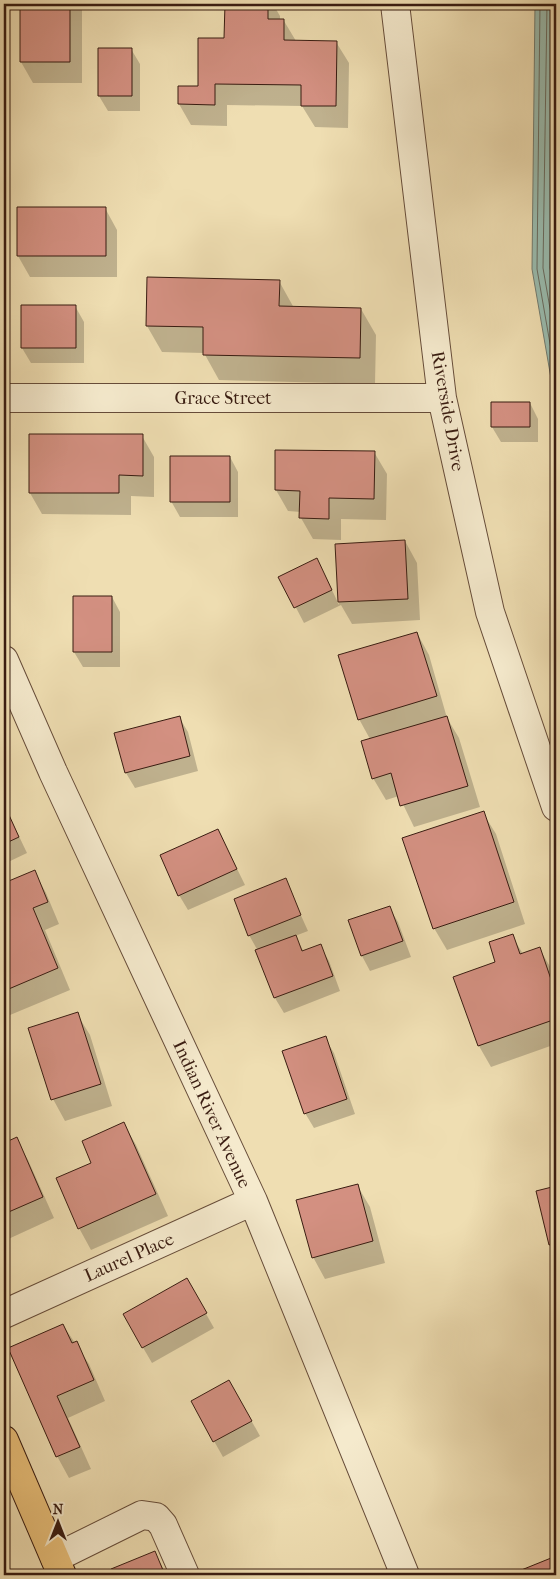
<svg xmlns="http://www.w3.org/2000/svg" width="560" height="1579" font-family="'IM FELL French Canon',serif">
<rect width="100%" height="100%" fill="#efdeb2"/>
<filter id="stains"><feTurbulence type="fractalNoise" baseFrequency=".004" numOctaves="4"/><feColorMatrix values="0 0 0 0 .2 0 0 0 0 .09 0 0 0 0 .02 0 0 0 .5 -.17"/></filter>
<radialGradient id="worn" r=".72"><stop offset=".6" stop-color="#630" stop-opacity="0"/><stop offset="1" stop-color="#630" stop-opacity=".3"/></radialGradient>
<!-- water -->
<path fill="#9abcaf" stroke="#737c70" d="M535 4H556V407L532 269Z"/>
<!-- shadow -->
<path fill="#0003" d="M21 4H82V83H33L21 62Z
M226 4H273L280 16V20L284 21 296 41 336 42 349 63 348 128 315 127 302 106 227 105V126L191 125 179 104 199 88 226 40Z
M131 49 140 64V111H108L99 96Z
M105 208 117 230V277H30L18 256Z
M279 281 294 308 361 309 376 335 375 384 219 380 204 353 162 352 147 326Z
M75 306 84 322V363H31L22 348Z
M530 403 538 419V442H501L492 427Z
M142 436 154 457V497L131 496V515L42 514 30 493Z
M374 452 387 474 386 520 341 519V540L313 539 301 518V512L288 511 276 490Z
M230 457 238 472V517H180L171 501Z
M405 541 417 563 420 620 352 624 341 605 304 623 280 577 325 575 339 605 336 545Z
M112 597 120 612V667H83L74 652Z
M417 633 429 655 447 718 459 738 480 807 414 827 399 796 386 800 373 778 370 739 359 719Z
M179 717 188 732 198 771 135 788 126 773 115 734Z
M4 805 27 853 4 864Z
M483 813 496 834 525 924 447 950 434 928Z
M218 830 245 885 188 910 179 895Z
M34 871 46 893 59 924 45 930 70 990 10 1015 4 1004V884Z
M285 880 308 931 295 936 304 952 320 946 329 961 340 991 284 1013 275 998 258 951 249 935Z
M389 907 398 922 411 957 370 971 362 956 349 921Z
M512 936 523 954 539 948 552 970 556 983V1044L491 1067 479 1046 497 963Z
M77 1014 90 1035 112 1106 65 1121 53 1099Z
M325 1038 334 1053 355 1114 314 1128 305 1113Z
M124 1124 136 1145 168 1216 91 1250 79 1228 93 1163Z
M16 1139 28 1160 54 1218 4 1241V1144Z
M357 1185 370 1207 385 1263 325 1279 313 1257Z
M556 1187V1255L550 1245 537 1192Z
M187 1280 214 1328 152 1363 124 1315Z
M63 1325 89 1364 105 1401 68 1418 91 1469 69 1478 57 1456 10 1349Z
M229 1381 260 1436 223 1457 192 1402Z
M154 1552 167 1575H115L113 1569Z
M556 1557V1575H512Z"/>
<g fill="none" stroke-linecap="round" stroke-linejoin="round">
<!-- shore -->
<path stroke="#6a6c60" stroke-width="1" d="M540 4 537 269 556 378
M547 4 543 268 556 343
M554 4 550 268 556 301"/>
</g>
<!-- building -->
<path fill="#d39081" stroke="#391c11" d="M20 4H70V62H20Z
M225 4H268V19H284V40L337 41 336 106H301V85L215 84V105L178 104V86H198V38H224Z
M98 48H132V96H98Z
M17 207H106V256H17Z
M147 277 280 280 279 306 361 308 360 358 203 355V327L146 326Z
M21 305H76V348H21Z
M491 402H530V427H491Z
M29 434H143V476L119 475V493H29Z
M275 450 375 451 374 499 329 498V519L299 518 300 491 275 490Z
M170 456H230V502H170Z
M405 540 408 599 338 602 335 544Z
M317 558 332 590 294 608 278 577Z
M73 596H112V652H73Z
M417 632 437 696 358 720 338 655Z
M180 716 190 756 125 773 114 733Z
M447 716 468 786 400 806 391 773 372 779 361 741Z
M4 804 19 837 4 844Z
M484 811 514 902 433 929 402 838Z
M218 829 237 869 178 896 160 855Z
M35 870 48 902 33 908 58 968 4 991V883Z
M286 878 301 915 248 936 234 899Z
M390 906 403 941 361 956 348 920Z
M513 934 520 954 540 947 556 994V1019L478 1046 453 977 495 962 489 942Z
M296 935 302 951 321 944 333 976 274 998 255 950Z
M78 1012 101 1084 51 1100 28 1028Z
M326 1036 347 1099 304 1114 282 1051Z
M124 1122 156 1194 78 1229 56 1178 91 1163 82 1141Z
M17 1137 43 1197 4 1214V1143Z
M358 1184 373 1241 312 1258 296 1200Z
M556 1186V1243L549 1245 536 1191Z
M187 1278 207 1313 142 1348 123 1314Z
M63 1324 72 1343 77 1341 94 1380 57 1396 80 1447 56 1457 8 1348Z
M229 1380 252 1421 213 1442 191 1401Z
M155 1551 165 1575H114L111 1569Z
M556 1556V1575H509Z"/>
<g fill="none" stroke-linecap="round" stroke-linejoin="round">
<!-- minor casing -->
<g stroke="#664c39" stroke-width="30">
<path id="minor" d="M395 4 442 398 490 612 556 807
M4 398H442
M4 660 53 772 253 1201 405 1575
M4 1314 253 1201
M55 1558 142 1515 156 1517 163 1525 185 1575"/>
</g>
<!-- major casing -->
<g stroke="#391c11" stroke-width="30">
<path id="major" d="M4 1440 62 1575"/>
</g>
<!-- minor -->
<use href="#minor" stroke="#f5eacd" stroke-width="28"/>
<!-- major -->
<use href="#major" stroke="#e8bf79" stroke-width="28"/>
</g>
<g text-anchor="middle" stroke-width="4" stroke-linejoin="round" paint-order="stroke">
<!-- street labels -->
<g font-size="18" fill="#391c11" stroke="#f5eacd">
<text x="223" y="404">Grace Street</text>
<text transform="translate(448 411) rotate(80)" y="6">Riverside Drive</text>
<text transform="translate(212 1114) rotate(65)" y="6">Indian River Avenue</text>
<text transform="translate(129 1257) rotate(-24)" y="6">Laurel Place</text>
</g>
</g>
<!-- margin -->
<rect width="560" height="1579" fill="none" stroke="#efdeb2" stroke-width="20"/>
<rect x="5" y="5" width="550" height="1569" fill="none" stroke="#391c11" stroke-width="2.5"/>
<rect x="10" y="10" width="540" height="1559" fill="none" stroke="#391c11"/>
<!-- north arrow -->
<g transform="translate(58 1522)" stroke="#f5eacd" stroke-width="4" paint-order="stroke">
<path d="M0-4L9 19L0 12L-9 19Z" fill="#391c11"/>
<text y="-8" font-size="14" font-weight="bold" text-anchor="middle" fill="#391c11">N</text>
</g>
<rect width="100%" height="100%" filter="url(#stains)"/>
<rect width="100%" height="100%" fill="url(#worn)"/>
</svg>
